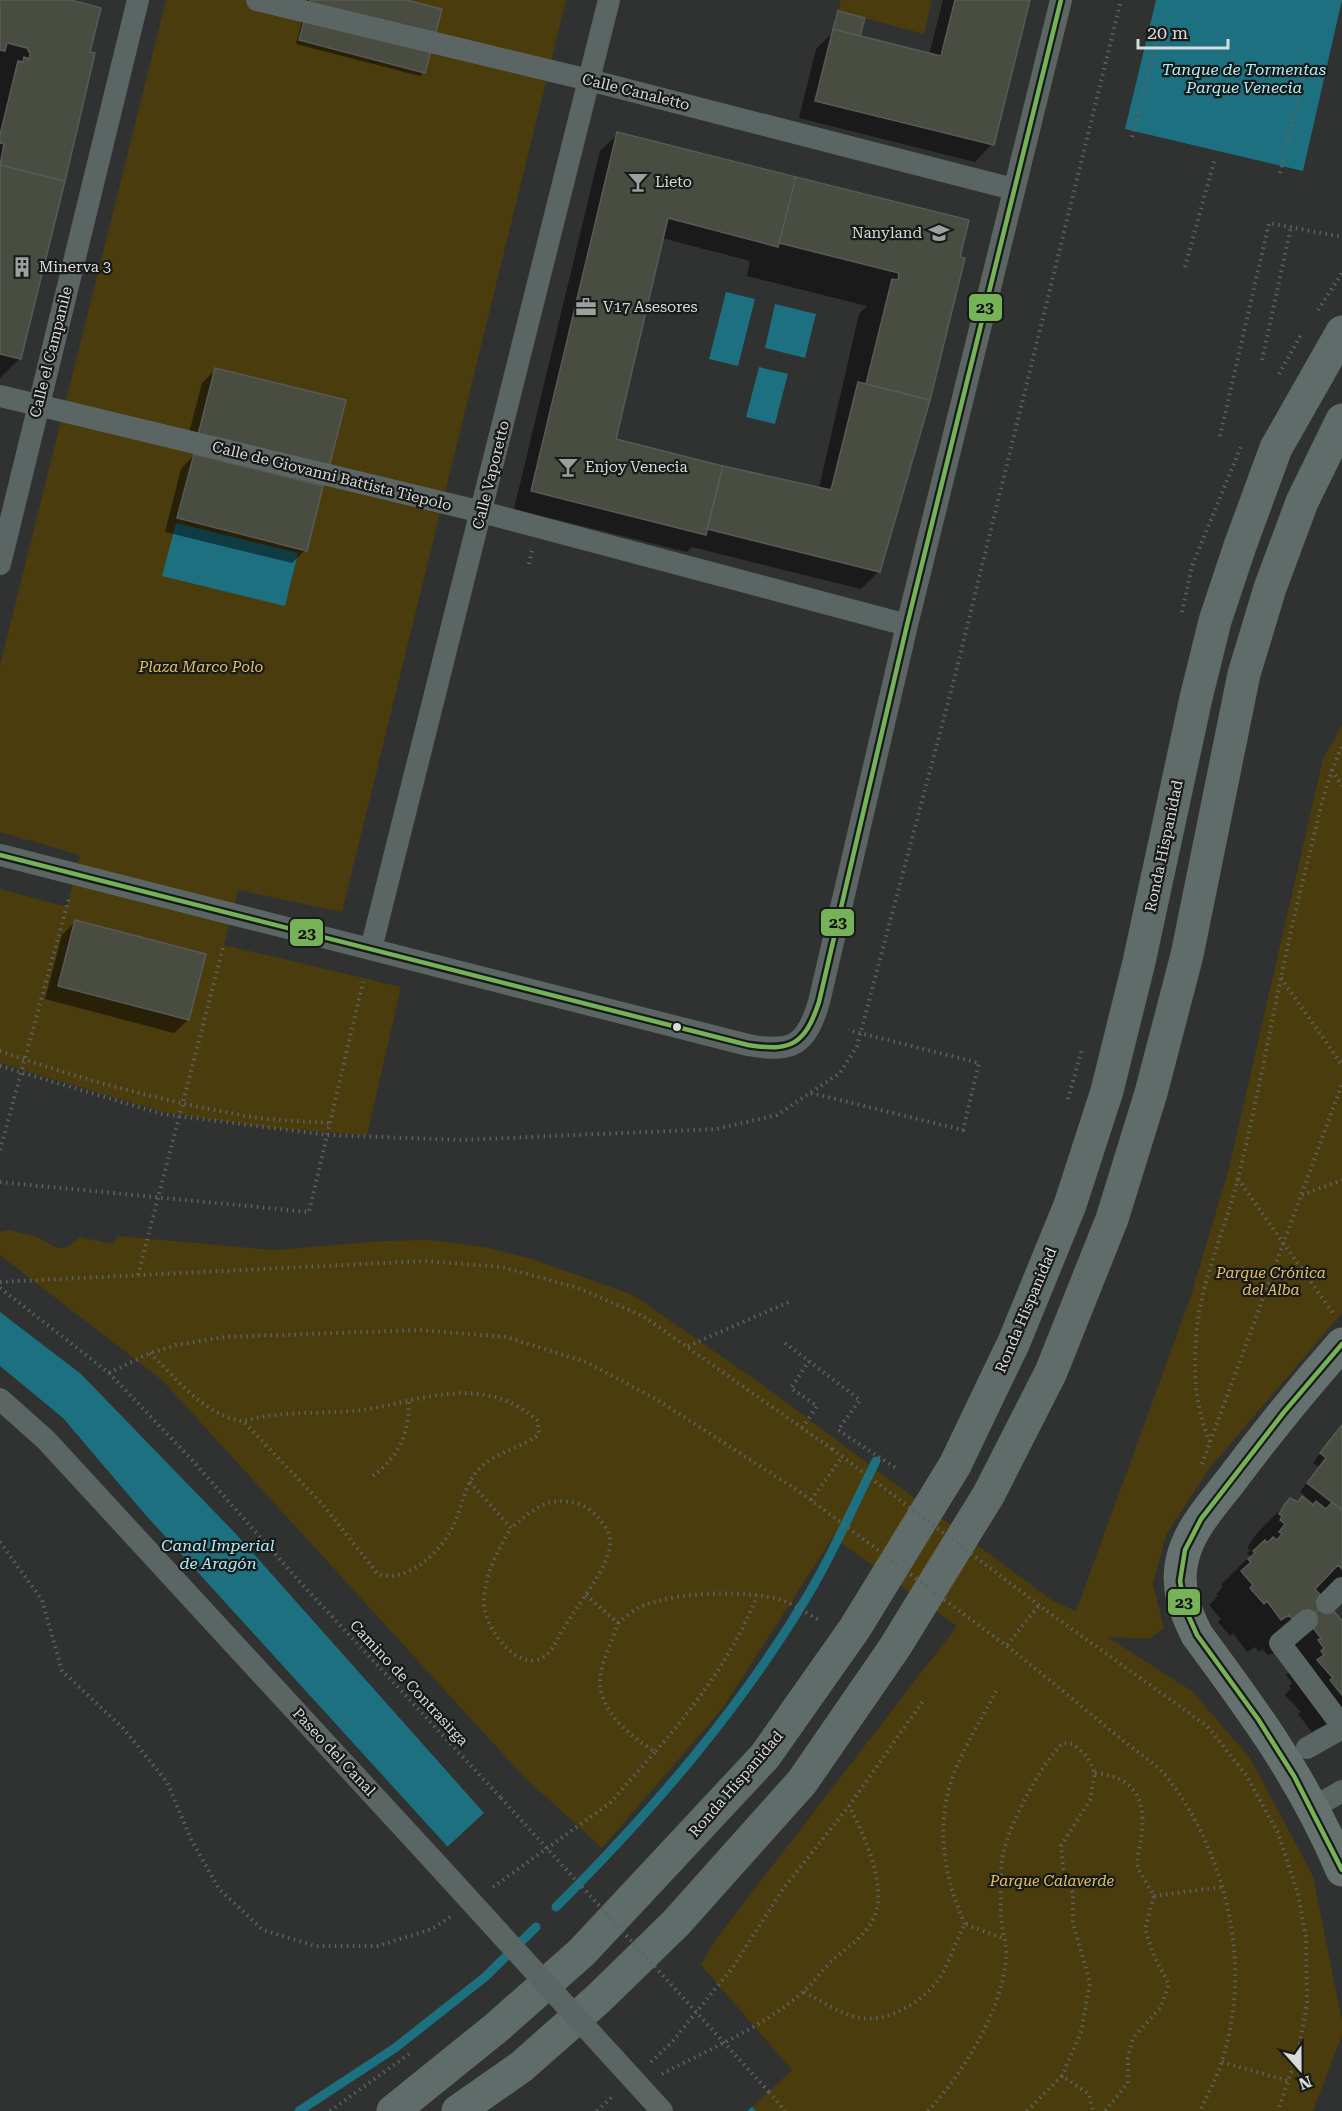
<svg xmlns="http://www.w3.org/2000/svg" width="1342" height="2111" font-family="'Roboto Serif',serif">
<rect width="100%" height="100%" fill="#2f3230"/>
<!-- green -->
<path fill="#4b3c0e" d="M166 0H566L342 912 238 890 224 945 401 987 367 1135 270 1128 163 1112 0 1063V889L67 907 80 855 0 832V665Z
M841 0H932L924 34 838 11Z
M1342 725V1313L1209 1469 1166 1535 1153 1584 1164 1628 1149 1639 1107 1637 1192 1691 1250 1758 1313 1876 1342 2021V2035L1313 2111H756L752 2107 792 2070 701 1965 716 1939 957 1626 833 1537 722 1709 602 1848 524 1777 162 1380 0 1255V1232L10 1230 37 1237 57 1248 68 1247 80 1237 113 1244 118 1236 274 1250 382 1241 428 1240 485 1247 535 1260 633 1295 760 1383 1054 1602 1076 1611 1190 1299 1228 1172 1323 759Z"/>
<!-- water -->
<path fill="#1d7080" d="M1156 0H1342L1303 171 1125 129Z
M726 292 755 299 738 366 709 359Z
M775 304 816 314 805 358 765 348Z
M759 367 788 374 775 424 746 417Z
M176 523 298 553 285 606 162 576Z
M0 1312 81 1374 235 1533 484 1813 756 2111H688L143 1512 63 1418 0 1366Z"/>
<!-- pier -->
<path fill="#2f3230" d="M486 1811 754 2105 747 2111H684L445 1849Z"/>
<!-- shadow -->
<path fill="#0007" fill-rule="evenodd" d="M0 0H64L20 358 0 378Z
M308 0H400L424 72 420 76 296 44Z
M943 0H1028L992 144 975 162 799 118 816 49 832 33 835 17 839 13 858 37 929 55Z
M618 134 963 259 928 400 879 571 861 589 692 547 687 552 514 509 600 151ZM662 238 750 261 747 276 867 306 859 314 819 488 614 440Z
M215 370 344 401 185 448 202 383Z
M194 455 305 550 292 563 165 532 181 469Z
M75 922 188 1020 174 1033 45 999 62 935Z
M1342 1425V1583L1323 1602 1342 1624V1733L1327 1741 1317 1728 1312 1732 1298 1714 1301 1712 1285 1695 1291 1688 1289 1686 1292 1683 1286 1675 1289 1672 1274 1653 1268 1655 1262 1649 1259 1652 1255 1647 1247 1652 1233 1633 1230 1636 1218 1622 1221 1619 1209 1605 1218 1596 1216 1594 1223 1587 1221 1585 1250 1556 1247 1554 1250 1550 1247 1548 1257 1533 1290 1500 1312 1506 1315 1504 1300 1492 1319 1467 1313 1463Z"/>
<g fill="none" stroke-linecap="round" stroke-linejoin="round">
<!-- stream -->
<path stroke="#1d7080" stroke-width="9" d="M556 1907C651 1812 739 1711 808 1595 834 1552 853 1506 876 1461
M299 2111 395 2048 485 1977 536 1927"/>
</g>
<!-- building -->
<path fill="#484c41" stroke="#585a58" stroke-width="1.5" d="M0 0H71L101 8 90 52 95 53 65 181 0 165 4 144 0 143V135L18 61 23 62 24 57 29 59 30 54 27 48 7 43 5 51 0 50Z
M310 0H406L442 9 425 73 299 40Z
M955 0H1030L994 145 815 101 833 29 941 56Z
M838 11 865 18 860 36 833 29Z
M617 132 796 177 778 247 668 218 616 439 723 466 706 535 531 491Z
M0 165 65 181 21 359 0 354Z
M796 177 969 220 960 257 965 258 930 400 866 384 892 279 898 280 899 273 779 243Z
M215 368 346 400 329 467 198 435Z
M858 382 930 400 880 572 707 529 723 466 831 490Z
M194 454 323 486 307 551 177 518Z
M75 920 206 954 189 1020 58 986Z
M1342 1425V1510L1307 1483 1326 1458 1320 1453Z
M1302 1496 1313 1505 1316 1501 1326 1509 1332 1502 1342 1510V1569L1338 1565 1315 1589 1327 1603 1307 1620H1293L1289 1615 1281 1620 1267 1601 1264 1604 1250 1588 1253 1585 1241 1571 1251 1562 1248 1559 1255 1553 1253 1551 1265 1540 1267 1543 1273 1537 1277 1540 1282 1534 1279 1532 1285 1524 1280 1520 1282 1516 1279 1514 1285 1504 1290 1498 1298 1502Z
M1327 1603 1342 1621V1695L1330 1680 1333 1678 1317 1660 1324 1655 1321 1651 1324 1648 1318 1640 1321 1638 1307 1620Z"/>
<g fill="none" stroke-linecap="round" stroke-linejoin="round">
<!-- path -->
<path stroke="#5c6261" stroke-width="4" stroke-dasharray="1.5 4.5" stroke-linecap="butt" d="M1132 137 1160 29
M1280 173 1308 62
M1185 267 1215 158
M1318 310 1342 273
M1262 360 1291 227
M1279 374 1302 333
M1220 436 1269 223 1342 237
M529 564 532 550
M1182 612 1192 566 1242 444
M1332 770 1342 786
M1281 978 1342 1065
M0 1051C82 1080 166 1102 252 1117 278 1121 305 1121 330 1123
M0 1066 162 1114 328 1135 460 1140 716 1129 777 1115 840 1073 857 1046 953 684 1121 0
M811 1093 963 1130 979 1063 848 1030
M1068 1099 1082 1049
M0 1150 69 898
M1238 1179 1335 1316
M0 1182 309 1212 363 982
M1302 1195 1342 1180
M138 1275 223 948
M0 1282 424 1261 502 1267 578 1288 643 1316 832 1449
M0 1288 109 1373 192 1460 299 1581 501 1798
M785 1343 860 1400 838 1430 896 1468
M688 1346 789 1302
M150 1353C177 1379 205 1416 243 1421L322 1504 378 1574C409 1584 444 1549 455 1522 463 1503 465 1483 480 1468 499 1450 521 1449 539 1434L538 1421C523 1408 506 1398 485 1395 441 1387 396 1407 353 1411 315 1414 280 1411 243 1421
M109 1373 150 1353 176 1345 225 1337 419 1330 506 1337 586 1362 656 1399 800 1492
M802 1428 817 1406 791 1388 809 1361
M1210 1442C1194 1405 1193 1367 1197 1327 1203 1275 1226 1228 1238 1178 1264 1074 1280 968 1307 864 1317 825 1324 784 1342 747
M1202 1464 1342 1084
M373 1476C399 1456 409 1434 409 1401
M470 1482 511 1528C498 1550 485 1574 484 1600 482 1632 533 1692 557 1640 569 1614 613 1566 610 1540 610 1533 605 1526 600 1520 595 1513 587 1507 579 1504 547 1495 534 1509 511 1528
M811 1500 842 1457
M0 1542 42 1600 62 1671 123 1728 167 1782 191 1839 219 1889 263 1930 315 1946H378L432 1929 450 1917
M586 1595 618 1623C613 1639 604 1656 601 1672 594 1708 629 1735 655 1752 696 1705 734 1654 757 1596
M1047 1611 1207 1726 1246 1775 1278 1833 1298 1894 1306 1937 1307 2003 1299 2049 1278 2111
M618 1623C626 1617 635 1608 645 1605 679 1592 750 1589 784 1601 797 1606 809 1615 821 1621
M1007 1645 1039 1605
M1016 1653C1051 1681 1086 1710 1121 1739 1136 1751 1155 1763 1167 1777 1227 1855 1253 1966 1222 2061 1217 2078 1207 2095 1200 2111
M1095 1773C1136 1777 1147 1801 1141 1839 1140 1847 1136 1859 1138 1867 1141 1876 1149 1886 1154 1896L1145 1929 1154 1956 1169 1984 1161 2007 1133 2038 1128 2058V2083L1105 2111
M493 1887 610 1803 655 1752
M1154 1896 1221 1887
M965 1924C944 1878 935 1826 953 1776 964 1746 983 1717 997 1689
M804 1992C841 2012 864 2031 905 2008 920 2000 933 1989 942 1974 951 1958 956 1940 965 1924L1002 1938
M651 2062 672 2042 733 1967 783 1889 849 1806 923 1701
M1222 2062 1288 2081
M662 2074C709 2049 764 2027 804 1991 816 1981 824 1967 835 1958 850 1945 868 1934 875 1915 887 1884 863 1832 849 1806
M769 2092 785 2111
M330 2111 412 2052
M597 2111 614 2095
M928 2111C963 2074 1002 2010 1006 1959 1008 1947 1001 1928 1001 1914 1001 1894 1000 1874 1003 1854 1009 1824 1041 1764 1063 1743L1073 1744 1087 1756 1095 1773 1090 1800 1061 1846 1063 1868 1073 1893V1923L1090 1983 1081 2032 1062 2076
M1027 2111 1062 2076 1089 2094 1093 2111"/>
<!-- street -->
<path stroke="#5b6664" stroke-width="22" d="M257 0 589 80 1013 189
M0 396 482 512 907 625
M0 564 138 0
M0 855 748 1045C792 1053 806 1046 819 1002L907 625 1061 0
M371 949 609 0
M0 1399 46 1440 433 1860
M1327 1603 1342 1588
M1307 1620 1280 1643 1342 1726
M1307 1748 1342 1728
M1313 1808 1342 1791"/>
<!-- secondary -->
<path stroke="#65716f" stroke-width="33" d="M1342 1344C1302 1389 1265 1435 1229 1483 1211 1506 1188 1531 1182 1561 1176 1588 1185 1611 1197 1635 1254 1712 1304 1780 1342 1870"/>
<!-- highway -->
<path stroke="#5f6c69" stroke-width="33" d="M393 2111 496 2028 582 1952 765 1756 855 1628 955 1465 1014 1342 1070 1205 1107 1091 1139 962 1196 698 1215 621 1240 546 1276 448 1342 332
M458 2111 521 2067 598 1999 676 1923 802 1782 895 1647 989 1494 1051 1372 1112 1219 1151 1093 1187 955 1244 674 1270 588 1302 502 1342 420"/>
<!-- path-bridge -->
<path stroke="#5c6261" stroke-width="4" stroke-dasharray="1.5 4.5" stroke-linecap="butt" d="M832 1449 1047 1611
M800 1492 1016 1653
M501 1798 769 2092"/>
<!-- street-bridge -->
<path stroke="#5b6664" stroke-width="22" d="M433 1860 662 2111"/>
<!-- bus-1 casing -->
<g stroke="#181a18" stroke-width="9">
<path id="bus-1" d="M0 855 748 1045C792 1052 805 1044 819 1002L907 625 1061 0
M1342 1344 1284 1412 1201 1519 1185 1550 1180 1581 1185 1608 1197 1635 1258 1719 1294 1776 1342 1870"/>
</g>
<!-- bus-1 -->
<use href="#bus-1" stroke="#76b258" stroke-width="4.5"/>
</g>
<!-- icons -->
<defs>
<g id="bar-bare" transform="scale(1.62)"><path d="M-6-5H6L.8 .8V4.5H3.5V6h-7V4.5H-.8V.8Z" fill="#9da09e" stroke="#181a18" stroke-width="2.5" paint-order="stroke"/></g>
<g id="school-bare" transform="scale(1.62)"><path d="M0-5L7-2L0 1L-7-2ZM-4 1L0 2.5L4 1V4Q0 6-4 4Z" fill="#9da09e" stroke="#181a18" stroke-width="2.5" paint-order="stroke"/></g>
<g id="building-bare" transform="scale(1.62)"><path d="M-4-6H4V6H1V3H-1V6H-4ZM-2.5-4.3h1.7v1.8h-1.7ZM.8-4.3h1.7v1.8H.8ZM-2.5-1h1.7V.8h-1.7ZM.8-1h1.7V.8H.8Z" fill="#9da09e" stroke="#181a18" stroke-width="2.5" paint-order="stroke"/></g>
<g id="office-bare" transform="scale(1.62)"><path d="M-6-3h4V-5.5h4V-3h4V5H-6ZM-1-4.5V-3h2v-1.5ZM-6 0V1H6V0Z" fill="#9da09e" stroke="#181a18" stroke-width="2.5" paint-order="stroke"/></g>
</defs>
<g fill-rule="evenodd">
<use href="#bar-bare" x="638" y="182"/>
<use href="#school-bare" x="939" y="233"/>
<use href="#building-bare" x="22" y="267"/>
<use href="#office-bare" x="586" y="307"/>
<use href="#bar-bare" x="568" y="467"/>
</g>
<!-- markers -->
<circle fill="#d8dbd9" stroke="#181a18" stroke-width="2" cx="677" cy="1027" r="5"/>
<g text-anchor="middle" stroke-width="4.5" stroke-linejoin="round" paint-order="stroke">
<!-- street labels -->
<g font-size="15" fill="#d8dbd9" stroke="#181a18">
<text transform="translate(636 92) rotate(14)" y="5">Calle Canaletto</text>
<text transform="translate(51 352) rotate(-76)" y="5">Calle el Campanile</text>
<text transform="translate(491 475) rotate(-76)" y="5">Calle Vaporetto</text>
<text transform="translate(332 476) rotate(14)" y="5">Calle de Giovanni Battista Tiepolo</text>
<text transform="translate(1164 846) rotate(-78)" y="5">Ronda Hispanidad</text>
<text transform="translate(1026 1310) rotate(-67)" y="5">Ronda Hispanidad</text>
<text transform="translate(409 1683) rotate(47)" y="5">Camino de Contrasirga</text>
<text transform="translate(334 1752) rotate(47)" y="5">Paseo del Canal</text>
<text transform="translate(736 1784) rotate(-49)" y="5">Ronda Hispanidad</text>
</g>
<!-- poi labels -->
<g font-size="15" fill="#d8dbd9" stroke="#181a18" text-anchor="start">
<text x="655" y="187">Lieto</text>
<text x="922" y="238" text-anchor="end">Nanyland</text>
<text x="39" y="272">Minerva 3</text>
<text x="603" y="312">V17 Asesores</text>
<text x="585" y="472">Enjoy Venecia</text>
</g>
<!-- park labels -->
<g font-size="15" font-style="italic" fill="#e2c067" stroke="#181a18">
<text x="201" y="672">Plaza Marco Polo</text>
<text x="1271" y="1278">Parque Crónica<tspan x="1271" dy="17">del Alba</tspan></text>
<text x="1052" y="1886">Parque Calaverde</text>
</g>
<!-- water labels -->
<g font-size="16" font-style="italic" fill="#adeefe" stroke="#181a18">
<text x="1244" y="75">Tanque de Tormentas<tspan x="1244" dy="18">Parque Venecia</tspan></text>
<text x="218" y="1551">Canal Imperial<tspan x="218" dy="18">de Aragón</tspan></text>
</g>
</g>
<g stroke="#181a18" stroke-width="2">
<rect x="968" y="293" width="35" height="29" rx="6" fill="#76b258"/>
<rect x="820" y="908" width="35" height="29" rx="6" fill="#76b258"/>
<rect x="289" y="918" width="35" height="29" rx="6" fill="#76b258"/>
<rect x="1167" y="1588" width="34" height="28" rx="6" fill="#76b258"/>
</g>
<g font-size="16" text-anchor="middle" font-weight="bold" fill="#111">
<text x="985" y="313">23</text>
<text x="838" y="928">23</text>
<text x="307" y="939">23</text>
<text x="1184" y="1608">23</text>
</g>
<!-- north arrow -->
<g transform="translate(1300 2069) rotate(159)" stroke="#181a18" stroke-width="4.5" paint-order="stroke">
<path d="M0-4.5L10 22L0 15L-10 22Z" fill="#d8dbd9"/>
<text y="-9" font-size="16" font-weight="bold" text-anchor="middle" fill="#d8dbd9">N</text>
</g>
<!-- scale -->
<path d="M1138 39v9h90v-9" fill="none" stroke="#d8dbd9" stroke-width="3"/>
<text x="1147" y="39" font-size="18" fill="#d8dbd9" stroke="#181a18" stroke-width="4.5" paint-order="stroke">20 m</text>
</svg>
